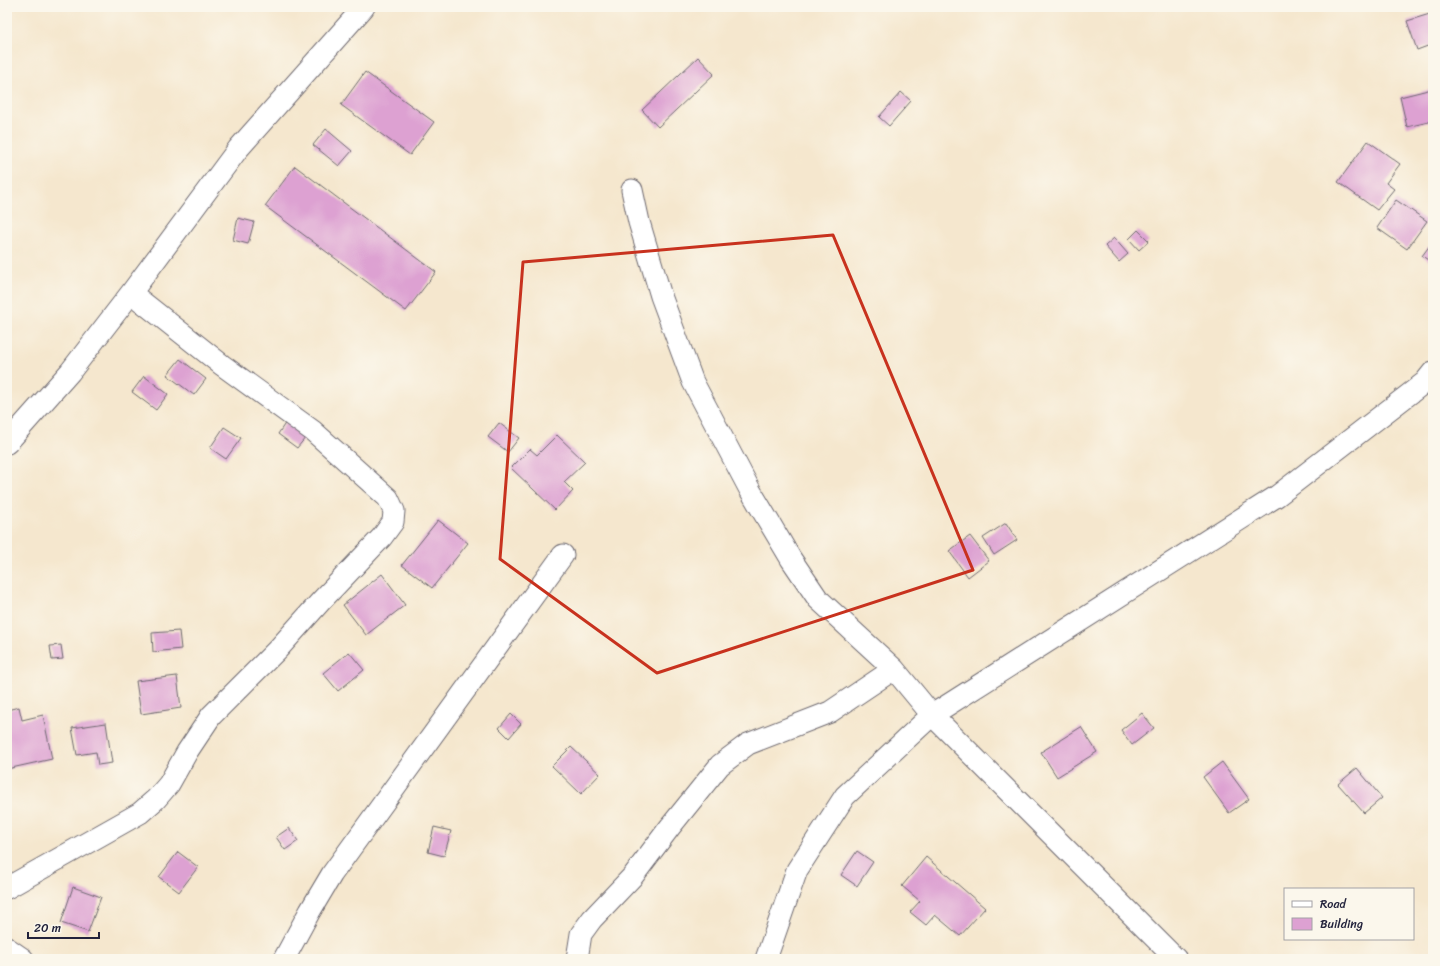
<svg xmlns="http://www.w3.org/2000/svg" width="1440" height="966" font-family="Sriracha,sans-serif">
<rect width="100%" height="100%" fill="#fbf7ec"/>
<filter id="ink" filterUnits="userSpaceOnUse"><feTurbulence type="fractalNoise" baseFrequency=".025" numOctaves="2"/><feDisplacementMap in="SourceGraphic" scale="8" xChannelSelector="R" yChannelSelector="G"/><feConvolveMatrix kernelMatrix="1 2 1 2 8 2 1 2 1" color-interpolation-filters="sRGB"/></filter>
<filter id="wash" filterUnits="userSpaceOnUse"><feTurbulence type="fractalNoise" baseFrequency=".012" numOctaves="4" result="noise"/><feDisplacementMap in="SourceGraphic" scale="16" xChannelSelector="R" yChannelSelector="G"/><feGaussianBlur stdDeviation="0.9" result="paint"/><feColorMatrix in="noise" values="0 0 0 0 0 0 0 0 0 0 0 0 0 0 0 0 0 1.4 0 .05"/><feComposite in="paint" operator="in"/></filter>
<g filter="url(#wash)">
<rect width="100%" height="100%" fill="#f5e7ce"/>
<g id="blocks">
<!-- building -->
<path fill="#dda1d2" d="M1433 13V44L1417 50 1407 21Z
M698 57 714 74 658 127 642 110Z
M365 72 434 122 410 155 341 105Z
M1432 89 1433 121 1407 127 1400 97Z
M901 92 911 101 889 126 879 117Z
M326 129 352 151 339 166 313 145Z
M1368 141 1400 164 1386 183 1394 189 1377 210 1338 182Z
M295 166 436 272 406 311 265 206Z
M1396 200 1427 221 1407 249 1377 228Z
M238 218 254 222 248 244 233 240Z
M1138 230 1149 241 1139 250 1129 239Z
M1114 238 1128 254 1119 262 1105 246Z
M1433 241V263L1422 256Z
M180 359 206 379 194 395 167 375Z
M144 376 168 394 156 410 132 392Z
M286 422 306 437 297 448 278 434Z
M499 423 519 438 508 452 488 437Z
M224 427 241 438 226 459 210 448Z
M557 435 585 462 564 482 573 491 555 510 511 468 530 449 537 455Z
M438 520 468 543 432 588 402 565Z
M1006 523 1017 540 994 555 983 538Z
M970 536 989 561 968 577 949 551Z
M382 574 405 605 366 635 343 605Z
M179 631 181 649 153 652 152 633Z
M61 645 63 659 52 660 50 646Z
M349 652 364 670 338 691 323 673Z
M177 676 181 708 141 714 136 681Z
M19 707 22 720 43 715 52 759 7 769V710Z
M1142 713 1154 728 1132 745 1121 730Z
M511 714 521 724 509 738 499 728Z
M106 723 112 763 98 765 96 752 77 755 72 728Z
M1081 727 1097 752 1057 777 1041 752Z
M571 747 600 774 581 794 552 766Z
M1222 762 1249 799 1229 813 1203 777Z
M1357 768 1382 798 1364 813 1338 784Z
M434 827 451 831 444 856 428 852Z
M289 828 298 841 285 850 276 837Z
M857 851 873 862 857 886 841 875Z
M178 852 198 867 179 892 159 877Z
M926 857 985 908 960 936 935 915 926 925 910 912 920 901 902 886Z
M73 887 101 897 88 932 61 923Z"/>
</g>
</g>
<g filter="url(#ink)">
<use href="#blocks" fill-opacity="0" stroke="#6c676e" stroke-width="1"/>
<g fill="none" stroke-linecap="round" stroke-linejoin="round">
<!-- street casing -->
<g stroke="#6c676e" stroke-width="23">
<path id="street" d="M632 190 639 222 661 296 693 382 750 490 791 559 818 599 894 669 932 715 1176 959
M7 443 70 372 131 293 238 149 364 7
M7 888 140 813 156 799 169 784 187 752 211 716 278 649 321 601 382 537 393 522 394 511 388 498 313 431 222 365 131 293
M7 948 23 959
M284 959 310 911 332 874 563 555
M577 959 581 934 592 919 633 876 670 827 720 765 748 744 830 712 894 669
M766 959 797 870 845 796 932 715 1277 496 1425 382 1433 372"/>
</g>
<!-- street -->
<use href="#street" stroke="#fff" stroke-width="21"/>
</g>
</g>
<!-- marked area -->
<path fill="none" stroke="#c8321e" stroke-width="3" stroke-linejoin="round" d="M833 235 973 570 657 673 500 559 523 262Z"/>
<!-- margin -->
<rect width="1440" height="966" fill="none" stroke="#fbf7ec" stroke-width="24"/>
<!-- legend -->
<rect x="1284" y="888" width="130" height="52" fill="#fbf7ec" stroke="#a4a2a5"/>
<rect x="1292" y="901" width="20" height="6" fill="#ffffff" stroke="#a4a2a5"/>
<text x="1320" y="908" font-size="12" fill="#22223b">Road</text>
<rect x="1292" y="918" width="20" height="12" fill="#dda1d2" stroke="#a4a2a5"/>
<text x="1320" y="928" font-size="12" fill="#22223b">Building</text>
<!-- scale -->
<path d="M28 932v6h71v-6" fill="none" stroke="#22223b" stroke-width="2"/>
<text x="34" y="932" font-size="12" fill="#22223b" stroke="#fbf7ec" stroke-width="3" paint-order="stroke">20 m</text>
</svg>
